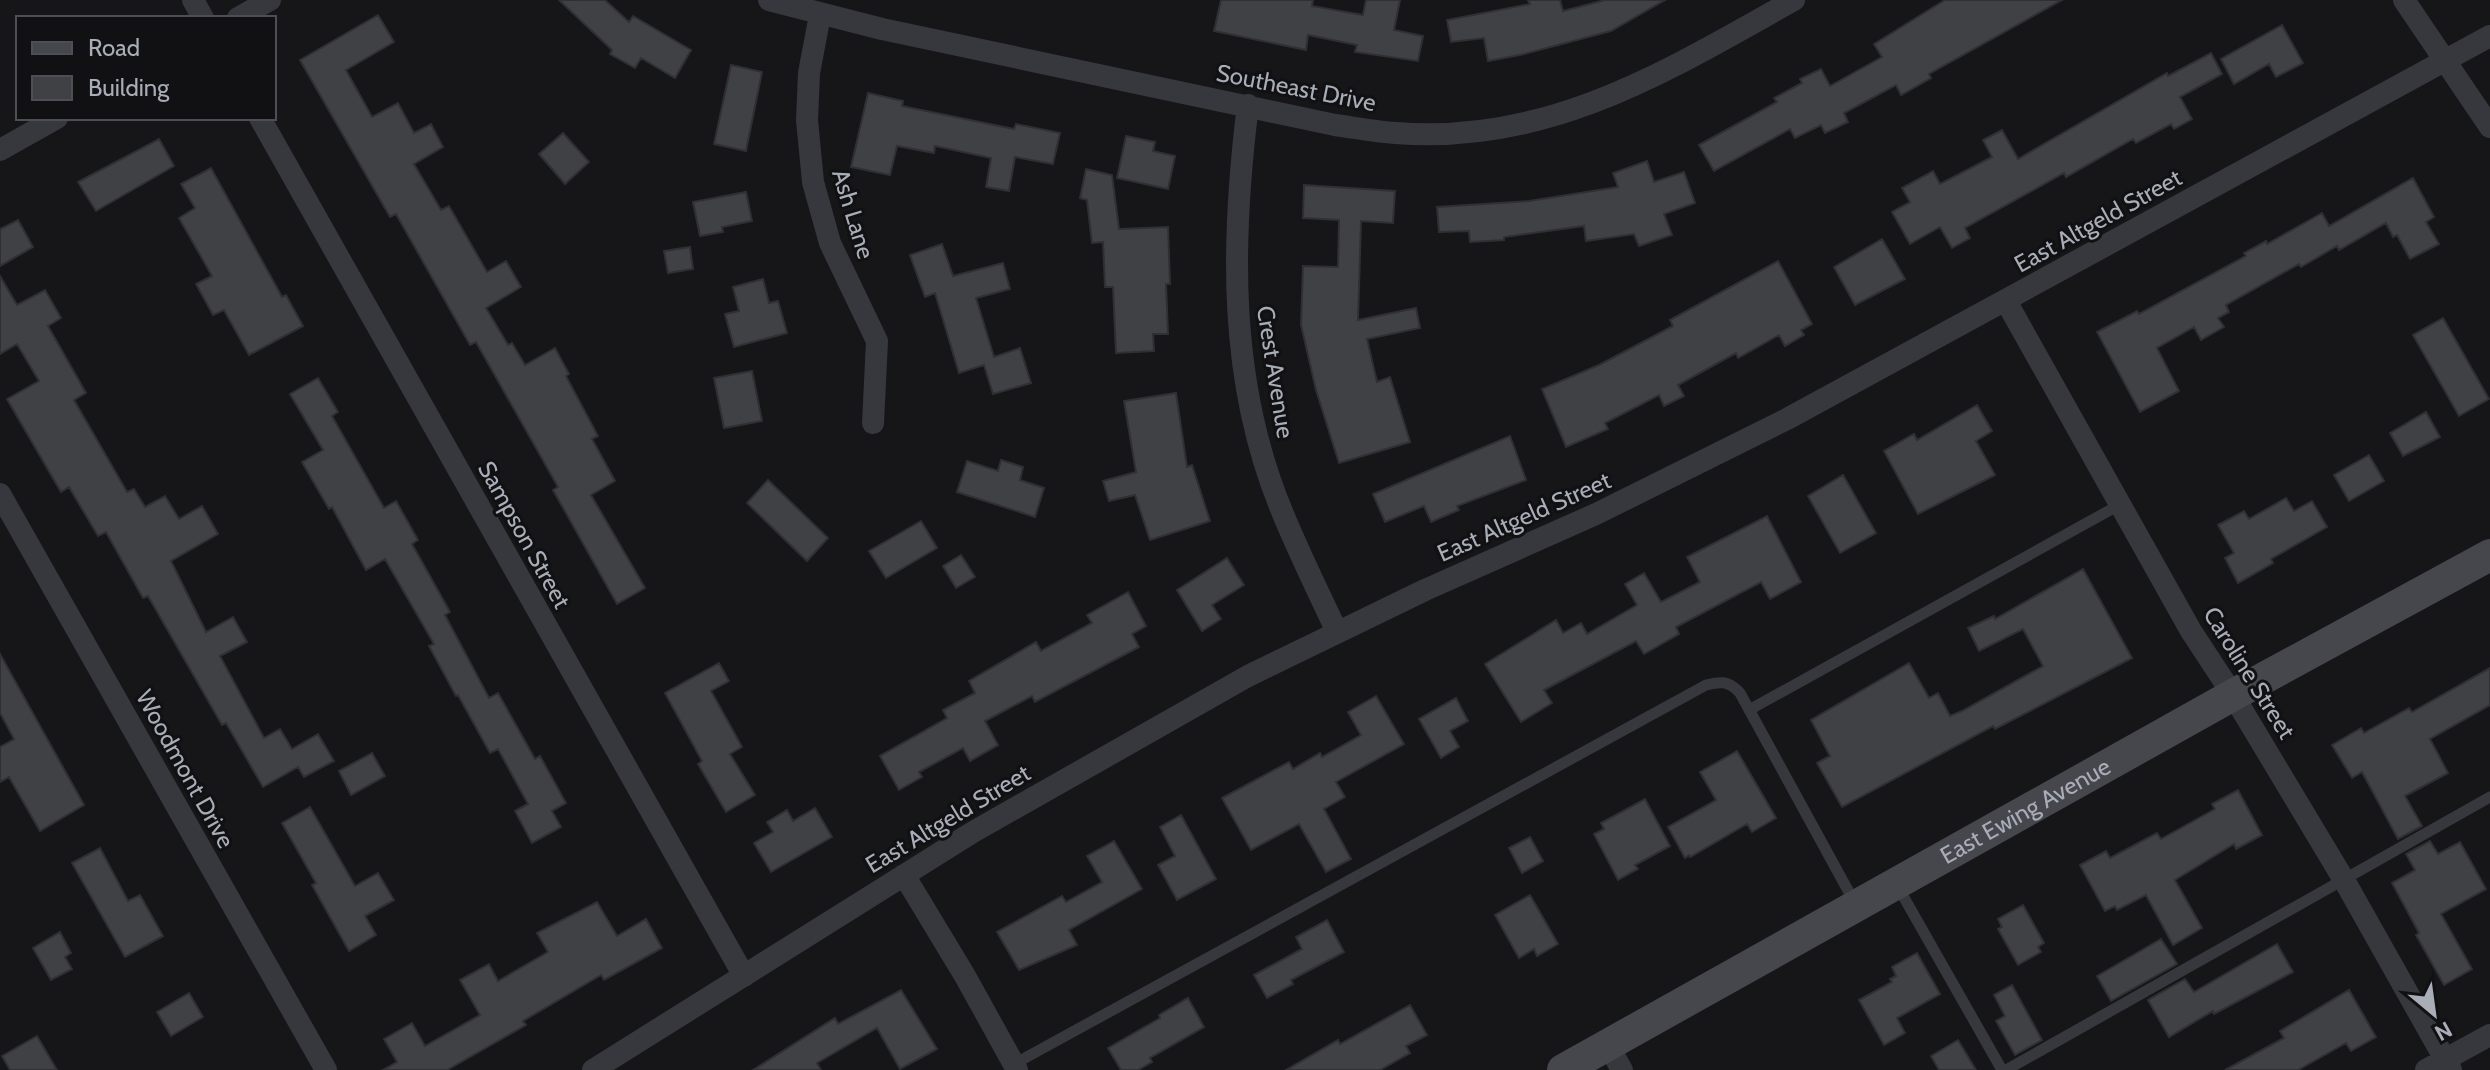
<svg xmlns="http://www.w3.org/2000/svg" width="2490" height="1070" font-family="Cabin,sans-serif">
<rect width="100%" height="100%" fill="#161618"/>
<!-- building -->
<path fill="#404145" stroke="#303034" stroke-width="2" d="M559 0H605L629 22 633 16 691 50 675 78 641 58 635 68 610 54 612 50Z
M1221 0H1313L1312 6 1363 15 1366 0H1400L1394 30 1423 36 1418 61 1355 52 1357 45 1308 35 1306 50 1214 31Z
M1528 0H1560L1563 11 1605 0H1665L1611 31 1520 55 1488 61 1484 38 1451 42 1447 20 1530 4Z
M1945 0H2062L1929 74 1931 78 1901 95 1896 85 1844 113 1848 122 1825 133 1821 125 1795 138 1790 129 1714 171 1699 145 1777 102 1774 98 1802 83 1800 79 1821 69 1830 86 1882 57 1874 44Z
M378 15 394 42 346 70 372 117 398 103 414 133 431 124 443 147 414 164 441 210 449 206 487 272 506 261 521 287 486 308 508 345 512 343 525 365 555 348 569 374 566 376 598 436 592 439 615 481 591 495 645 588 617 604 553 490 558 487 476 342 470 345 396 214 390 217 300 60Z
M2282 25 2303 63 2276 77 2269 64 2234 84 2221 59Z
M2211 53 2222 74 2180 97 2192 119 2174 129 2171 124 2136 143 2133 139 2066 177 2064 173 1965 228 1970 238 1952 248 1940 227 1910 244 1892 212 1910 202 1902 188 1933 171 1940 184 1992 157 1983 140 2002 130 2018 159 2167 73 2168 76Z
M731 65 762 72 746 151 714 144Z
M868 93 903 101 902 106 1014 129 1016 124 1060 133 1053 164 1015 157 1009 191 986 187 991 158 935 146 934 153 897 146 890 175 851 167Z
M563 133 589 162 565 184 539 154Z
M1126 136 1155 142 1153 151 1175 156 1168 189 1117 178Z
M159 139 174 166 96 211 78 182Z
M1647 161 1654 182 1684 172 1695 203 1664 214 1672 235 1639 246 1634 234 1586 241 1584 226 1504 237V240L1470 242 1469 231 1439 232 1437 207 1529 201 1618 187 1613 173Z
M211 168 282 297 286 295 303 326 249 355 224 310 213 315 196 284 212 276 179 218 195 208 181 184Z
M1086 169 1112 175 1119 229 1168 227 1170 284H1166L1168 334H1153L1154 351 1116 353 1113 287H1105L1103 242 1092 243 1087 200 1080 198Z
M2413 178 2434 217 2426 222 2439 244 2410 259 2397 235 2393 237 2386 223 2339 250 2337 246 2301 267 2299 264 2226 305 2229 312 2218 318 2224 327 2201 340 2194 327 2157 348 2179 391 2140 412 2097 332 2137 311 2139 314 2246 256 2244 253 2266 241 2267 244 2322 213 2329 226Z
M1304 185 1395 191 1393 223 1361 221 1358 320 1416 308 1420 328 1367 339 1377 382 1390 377 1410 442 1339 463 1316 390 1301 325 1303 266 1338 267 1339 220 1303 218Z
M746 192 752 221 722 227 723 232 700 236 693 202Z
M18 220 33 247 0 266V229Z
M1882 239 1905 279 1855 305 1834 267Z
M942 244 953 276 1003 263 1010 289 976 298 994 357 1020 348 1031 383 993 394 984 365 959 373 935 293 925 297 910 255Z
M690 247 693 269 668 273 664 251Z
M1778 261 1812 324 1801 330 1804 335 1785 346 1779 335 1738 358 1736 353 1678 385 1684 396 1664 406 1659 395 1605 423 1608 429 1566 447 1542 389 1599 365 1673 326 1670 320Z
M0 276 17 305 45 290 61 318 48 326 86 393 74 400 127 492 134 489 145 507 165 496 179 519 202 506 218 534 171 561 206 632 233 617 247 642 220 656 264 738 280 729 292 749 318 734 334 761 304 777 298 767 263 787 226 723 222 725 148 596 143 598 106 532 98 536 69 487 61 492 7 399 39 381 17 344 0 354Z
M763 279 769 303 778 301 787 333 734 347 725 314 739 311 733 287Z
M2443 318 2489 399 2459 416 2413 335Z
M752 371 762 421 724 428 714 378Z
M318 378 338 412 332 416 384 508 396 501 418 540 412 544 450 612 445 615 489 698 498 693 535 759 540 756 566 803 552 811 561 827 532 843 515 811 528 804 498 749 490 753 458 695 456 696 429 646 434 644 385 559 366 570 332 507 329 509 302 462 323 450 290 394Z
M1176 393 1187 467 1192 465 1210 521 1150 540 1135 495 1109 501 1103 481 1136 472 1124 401Z
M1977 405 1992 431 1976 441 1995 475 1918 514 1884 451 1914 434 1917 440Z
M2426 412 2440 437 2403 456 2390 433Z
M1510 436 1526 480 1457 506 1459 510 1431 522 1424 506 1385 522 1373 494Z
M2369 455 2384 481 2349 501 2334 475Z
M1001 460 1023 467 1020 480 1044 488 1035 517 957 492 967 461 998 471Z
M1843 475 1876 533 1840 553 1808 496Z
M768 480 828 538 807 561 747 503Z
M2286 498 2294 511 2312 501 2327 527 2271 559 2273 563 2238 583 2225 558 2234 553 2218 525 2244 511 2249 519Z
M1767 516 1801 582 1770 599 1761 582 1676 627 1679 634 1644 654 1636 641 1544 690 1552 703 1521 722 1485 664 1556 620 1563 633 1581 623 1587 634 1637 605 1625 584 1644 573 1661 602 1700 582 1687 557Z
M921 521 937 548 886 578 869 551Z
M961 555 975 577 956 588 943 566Z
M1227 558 1244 585 1212 605 1221 619 1202 631 1177 590Z
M2083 569 2132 658 1995 729 1993 726 1842 807 1817 763 1830 756 1811 720 1909 663 1929 698 1938 693 1950 716 1962 711 2043 666 2023 629 1979 651 1968 628 1994 616 1995 619Z
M1128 592 1146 626 1132 634 1139 647 1035 702 1032 696 985 721 998 745 970 761 963 748 919 772 922 777 899 790 880 756 947 718 943 710 975 693 969 681 1036 642 1041 651 1092 623 1087 615Z
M0 654 84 805 40 831 9 777 0 782V747L14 739 0 713Z
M719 663 729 681 711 691 742 747 730 754 755 795 726 812 698 764 702 761 665 693Z
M2490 668V705L2430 739 2448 773 2405 796 2422 826 2398 839 2362 772 2352 778 2332 745 2361 728 2364 733 2409 708 2412 712Z
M1376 696 1404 744 1336 782 1345 797 1324 809 1351 859 1326 872 1299 824 1251 850 1222 798 1289 762 1293 769 1320 753 1322 757 1361 735 1348 712Z
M1456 698 1468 721 1450 731 1459 747 1441 758 1419 719Z
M1737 751 1776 818 1752 832 1747 824 1690 857 1689 855 1685 858 1668 827 1716 800 1700 772Z
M372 753 385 776 351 795 339 771Z
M2238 790 2262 835 2236 849 2234 844 2175 880 2202 928 2173 945 2146 895 2117 910 2115 906 2105 911 2080 865 2106 851 2110 858 2157 833 2161 839 2215 809 2212 804Z
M1645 799 1670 846 1635 865 1638 869 1618 880 1594 834 1604 829 1601 823Z
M310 807 355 886 378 873 394 900 365 916 376 935 349 951 312 885 316 883 282 823Z
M815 808 832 837 771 872 754 843 773 832 767 822 787 810 793 821Z
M1181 815 1216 879 1177 900 1158 865 1175 856 1160 827Z
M1530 837 1543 861 1522 873 1509 848Z
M1114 841 1142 889 1069 930 1077 945 1019 970 997 932 1062 896 1066 902 1102 882 1087 856Z
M2430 841 2438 854 2460 842 2486 889 2441 914 2472 969 2444 985 2416 935 2419 933 2392 883 2415 870 2406 854Z
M100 848 128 901 140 895 163 936 125 957 72 863Z
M1530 895 1558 944 1537 956 1534 949 1519 958 1495 915Z
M597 902 617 936 646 919 662 948 604 980 601 975 523 1021 526 1025 447 1070H383L397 1062 384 1039 412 1023 425 1046 480 1015 460 980 489 964 498 981 548 952 537 933Z
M2023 905 2044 943 2038 947 2041 952 2018 965 1998 929 2002 927 1998 919Z
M1327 920 1344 952 1291 980 1293 984 1267 998 1254 975 1302 949 1296 937Z
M60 932 71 953 65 957 72 969 51 980 33 948Z
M2161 939 2177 964 2111 1001 2097 976Z
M2277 944 2293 972 2214 1014 2213 1011 2169 1037 2148 1000 2185 979 2194 992Z
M1917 953 1940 994 1897 1018 1905 1033 1884 1045 1859 1000 1892 982 1890 979 1896 976 1892 967Z
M2012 985 2042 1040 2015 1055 1996 1021 2005 1016 1994 995Z
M901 990 937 1049 900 1069 877 1028 817 1063 821 1070H753L835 1018 838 1024Z
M2349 990 2376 1037 2351 1051 2346 1043 2298 1070H2225L2284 1038 2280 1031Z
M189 993 203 1017 171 1036 157 1012Z
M1188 998 1204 1027 1150 1058 1152 1062 1138 1070H1121L1108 1048 1160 1018 1159 1015Z
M1410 1005 1427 1035 1406 1046 1410 1053 1380 1070H1286L1338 1040 1340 1044Z
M37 1036 57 1070H10L2 1056Z
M1958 1040 1976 1070H1939L1931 1056Z"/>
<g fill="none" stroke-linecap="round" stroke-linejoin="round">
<!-- lane -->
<path stroke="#37383d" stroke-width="11" d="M1749 710 2121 504
M1898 887 2002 1070
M1014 1064 1706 685C1722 681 1729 681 1740 693L1856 905
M2006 1070 2490 797"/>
<!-- street -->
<path stroke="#37383d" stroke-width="22" d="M193 0 203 18
M769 0 882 29 1335 125C1356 128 1376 132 1396 133 1549 145 1667 71 1794 0
M2404 0 2490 127
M820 15 809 73 807 120 813 182 830 243 877 341 873 423
M238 18 270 0
M1248 105C1231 241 1228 380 1281 509 1298 551 1318 591 1337 632
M260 118 744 976
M0 150 57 118
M2006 301 2191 631 2233 695 2344 880 2451 1070
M0 494 326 1070
M904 875 965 976 1017 1070
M1608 1045 1622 1070
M593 1070 973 832 1248 676 1425 590 1596 514 1787 419 2490 36
M2426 1070 2490 1035"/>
<!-- secondary -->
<path stroke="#45474d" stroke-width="32" id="s1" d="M1563 1070 2233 695 2490 555"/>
</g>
<g text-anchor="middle" stroke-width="6" stroke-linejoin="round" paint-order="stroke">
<!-- street labels -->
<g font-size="24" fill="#a8adb8" stroke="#111113">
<text transform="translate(1296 88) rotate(11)" y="8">Southeast Drive</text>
<text transform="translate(853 214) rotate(73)" y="8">Ash Lane</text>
<text transform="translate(2098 221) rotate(-29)" y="8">East Altgeld Street</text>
<text transform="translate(1275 372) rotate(81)" y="8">Crest Avenue</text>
<text transform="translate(1524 517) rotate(-24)" y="8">East Altgeld Street</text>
<text transform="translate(524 535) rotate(61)" y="8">Sampson Street</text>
<text transform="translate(2249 673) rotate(58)" y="8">Caroline Street</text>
<text transform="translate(185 769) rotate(61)" y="8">Woodmont Drive</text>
<text dy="8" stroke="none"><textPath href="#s1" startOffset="530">East Ewing Avenue</textPath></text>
<text transform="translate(948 819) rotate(-31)" y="8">East Altgeld Street</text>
</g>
</g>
<!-- legend -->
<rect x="16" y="16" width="260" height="104" fill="#111113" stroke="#4d4f55" stroke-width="2"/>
<rect x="32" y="42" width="40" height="12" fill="#45474d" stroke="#4d4f55" stroke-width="2"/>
<text x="88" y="56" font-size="24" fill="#a8adb8">Road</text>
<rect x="32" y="76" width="40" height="24" fill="#404145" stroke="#4d4f55" stroke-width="2"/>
<text x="88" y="96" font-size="24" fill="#a8adb8">Building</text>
<!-- north arrow -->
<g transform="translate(2434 1014) rotate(151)" stroke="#111113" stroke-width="6" paint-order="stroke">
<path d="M0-6L14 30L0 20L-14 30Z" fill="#a8adb8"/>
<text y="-12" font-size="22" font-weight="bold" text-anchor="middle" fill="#a8adb8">N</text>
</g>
</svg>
